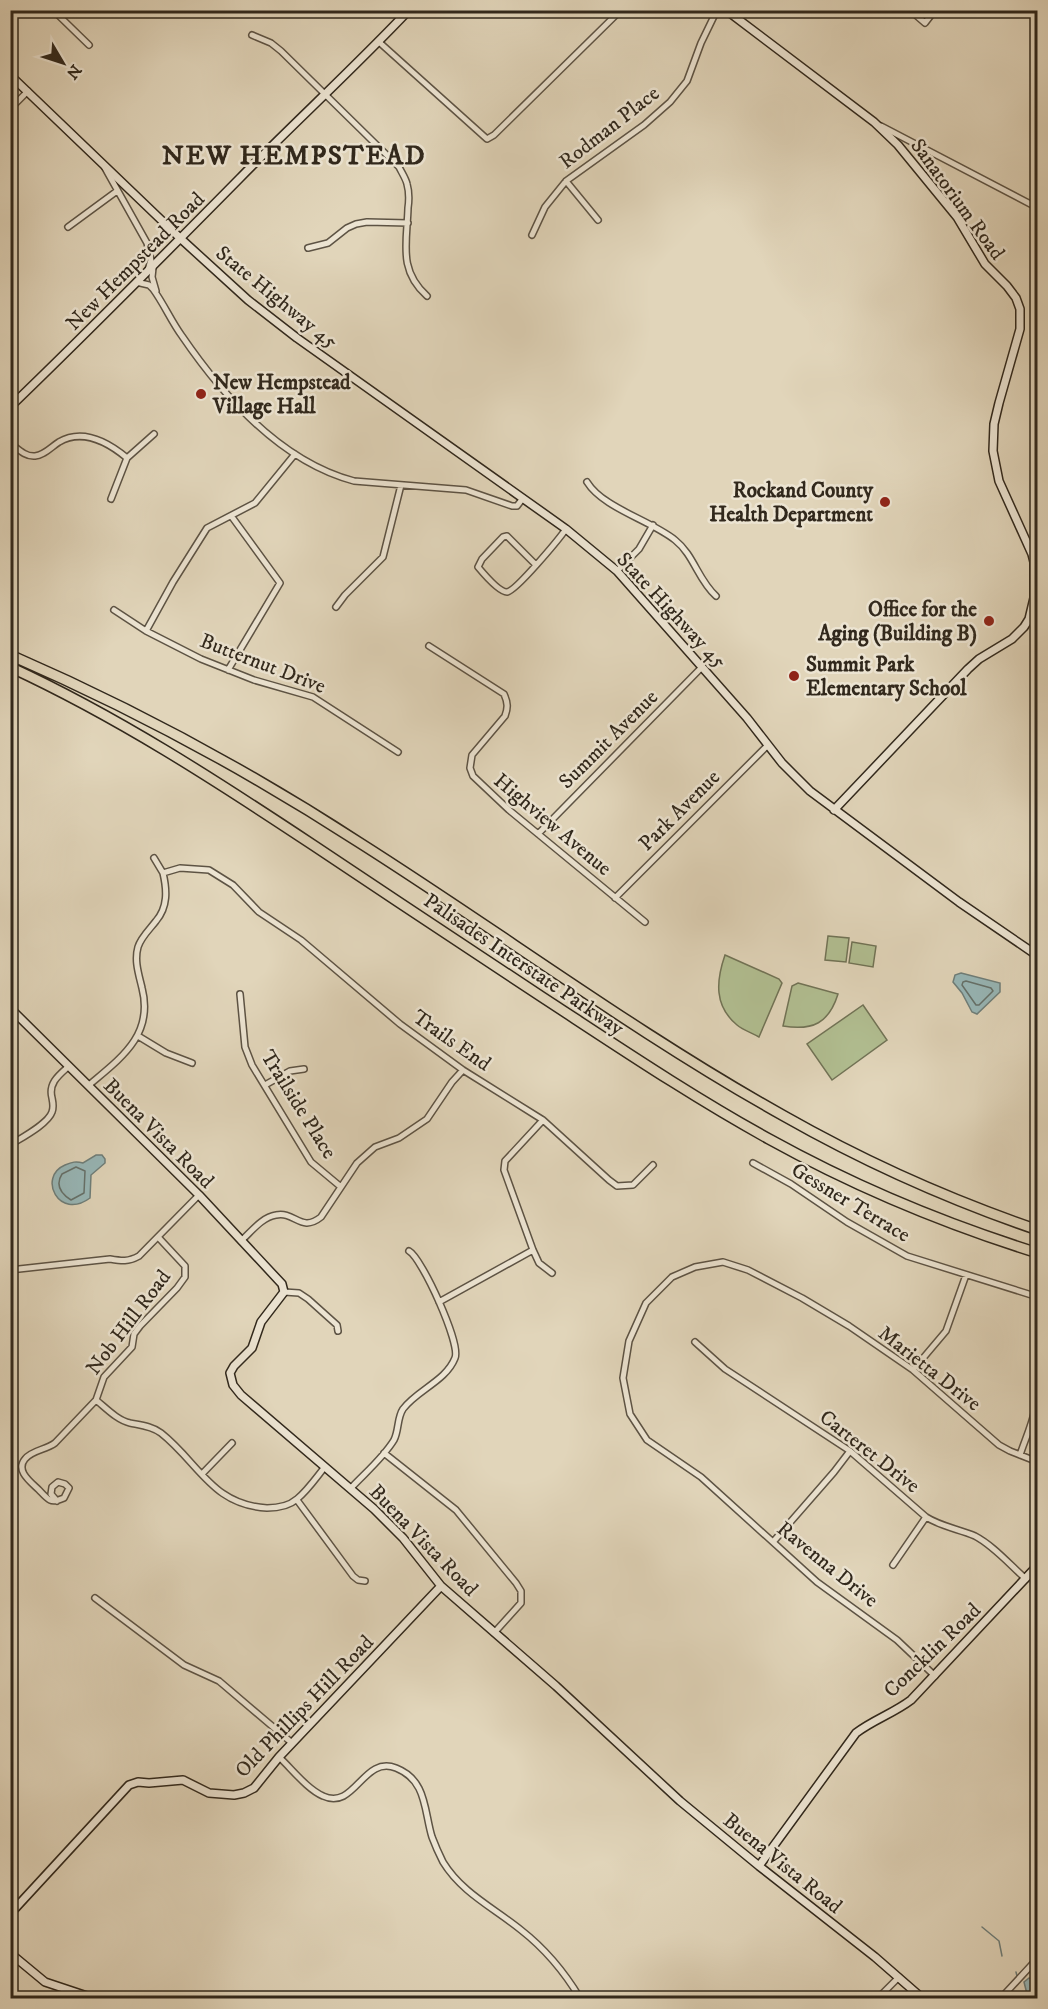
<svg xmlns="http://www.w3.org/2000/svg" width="1048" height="2009" font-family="'IM FELL DW Pica',serif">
<rect width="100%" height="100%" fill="#e1d5ba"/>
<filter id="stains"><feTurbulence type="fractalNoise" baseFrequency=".00333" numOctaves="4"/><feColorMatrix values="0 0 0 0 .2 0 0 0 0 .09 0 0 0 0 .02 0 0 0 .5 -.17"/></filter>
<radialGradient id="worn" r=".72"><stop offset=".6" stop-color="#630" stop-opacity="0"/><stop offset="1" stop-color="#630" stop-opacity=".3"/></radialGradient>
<!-- green -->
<path fill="#b1be91" stroke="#717356" stroke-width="1.5" d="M828 936 849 938 846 962 825 960Z
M852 942 876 946 873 967 849 963Z
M725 955 779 979 782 983 759 1037C752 1033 743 1030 737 1025 714 1006 716 981 725 955Z
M798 983 838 994C829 1023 813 1031 783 1026L792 986Z
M863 1005 887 1040 832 1080 807 1044Z"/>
<!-- water -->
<path fill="#97b7b8" stroke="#6e7e7a" stroke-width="1.5" d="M961 973 1000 983V992L977 1014 972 1012 962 993 953 982 955 975Z
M96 1155H102L105 1159V1163L91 1175 90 1198C59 1221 37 1177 65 1165 72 1162 76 1161 83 1163Z
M1029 1978 1034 1979 1037 1983V1998H1028L1024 1982Z"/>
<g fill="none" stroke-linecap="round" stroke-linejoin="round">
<!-- shore -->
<path stroke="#64706a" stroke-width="1.5" d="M966 981 991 988 993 991 979 1005H976L962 985 963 982Z
M76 1167 85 1171 84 1193 71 1200C60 1193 55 1185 62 1174Z"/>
<!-- stream -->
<path stroke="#6e7e7a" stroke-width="1.5" d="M982 1927 999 1941 1002 1956
M1016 1972 1017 1976"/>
<!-- street casing -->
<g stroke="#5d5344" stroke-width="8">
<path id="street" d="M53 10 89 45
M910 10 925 23 935 10
M252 35 271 43 281 51 399 167C402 173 406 179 407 184 409 191 409 201 408 208 407 243 398 270 427 296
M379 42 487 139 494 135 621 10
M10 109 28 91
M881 126 1038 208
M105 168 147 243 151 260 148 270
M566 181 598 220
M68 227 117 191
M532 235 545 207 566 181 644 125 670 102 687 81 701 43 717 10
M308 248 328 243 347 228 356 224 367 222 408 223
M153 268 152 277 156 291
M136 282 149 285 153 289C164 304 171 321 182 336 223 396 282 462 354 481L466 490 512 506H517L523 498
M10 443C17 448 25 457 35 456 45 455 51 447 59 442 83 428 109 443 127 458
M587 482C603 508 650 520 675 540 694 555 698 580 716 596
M111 499 127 458 154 434
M536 565 507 536 503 537 482 559 478 567C483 573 499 592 507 592 516 591 559 539 566 529
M617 571 639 549 653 525
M336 607 345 595 383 557 401 485
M114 610 146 631 201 659 254 680 313 697 398 752
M146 631 173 582 207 528 255 503 295 454
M429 646 504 694C508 703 508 708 505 716L472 755 470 768 473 776 509 810 645 922
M228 670 280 583 232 517
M538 834 702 667
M154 858 163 873
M615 898 767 746
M240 994 245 1047 252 1065 311 1162 341 1187
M138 1036 166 1053 192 1063
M89 1085C121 1058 154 1035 142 988 139 975 134 961 138 947 141 937 150 929 156 921 168 907 167 890 163 873L180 868 209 870 233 885 259 912 301 940 400 1024 463 1070 543 1120 609 1180 617 1186 633 1185 653 1165
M265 1085 290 1071 304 1069
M543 1120 505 1161 504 1170 533 1250 539 1263 552 1273
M10 1145C21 1138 48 1124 52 1112 54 1107 53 1103 52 1098 48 1083 59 1075 69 1066
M753 1163 791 1184 847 1222 907 1256 1038 1297
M241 1241C251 1232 262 1217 276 1215 295 1211 301 1233 321 1217L357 1163 375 1147 399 1138 427 1119 452 1082 463 1070
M10 1270 110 1259C122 1261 128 1262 139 1256L199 1195
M284 1292 299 1293 308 1299 337 1325 338 1331
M439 1302 533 1250
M695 1342 725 1369 850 1451 926 1517C942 1527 959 1529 975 1536 994 1546 1010 1565 1026 1579
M913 1370 946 1331 966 1275
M96 1400C106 1408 117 1420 130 1423 140 1425 152 1426 161 1433 199 1463 212 1505 267 1508 277 1508 289 1506 297 1499 307 1491 316 1478 324 1468
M384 1453 456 1510 516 1583 521 1591V1603L494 1633
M1020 1455C1027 1433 1042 1405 1034 1382
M202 1474 232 1443
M351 1488C365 1473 383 1458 394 1440 399 1430 397 1418 403 1409 417 1390 446 1381 455 1358 461 1344 422 1258 409 1251
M297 1500 353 1576 358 1580 365 1581
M57 1501 51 1494 52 1487 58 1482 65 1484 69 1488 64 1498C59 1500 54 1502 50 1500 46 1498 42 1493 39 1490 31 1482 15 1471 25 1459 32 1450 46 1450 55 1443L96 1400 104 1377 132 1347 134 1334 140 1326 177 1288 185 1277V1266L158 1237
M773 1542 834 1472 850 1451
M893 1565 926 1517
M95 1598 184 1665 219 1681 292 1743
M935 1676 897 1640 817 1582 701 1477 647 1440 630 1414 623 1378 629 1341 646 1303 672 1277 695 1267 723 1262 748 1270 802 1298 849 1326 913 1370 999 1445 1010 1451 1038 1462
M279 1757C292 1769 307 1789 323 1796 355 1811 363 1755 396 1768 427 1780 424 1811 432 1837 435 1845 439 1854 443 1862 462 1893 494 1908 521 1930 544 1948 565 1973 580 1998
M878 1998 899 1977
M1001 1998 1038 1958"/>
</g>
<!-- secondary casing -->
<g stroke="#31281c" stroke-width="10">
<path id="secondary" d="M726 10 874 122 898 145 957 217 985 264 1007 286 1016 298 1020 309V329L999 403 994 424 993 451 999 481 1032 554 1034 562V598L1029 619 1024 627 1012 639 979 659 968 669 834 810
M10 75 180 238 248 300 297 338 566 529 617 571 747 718 782 763 810 791 959 902 1038 956
M10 407C88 332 164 255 240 178 296 121 354 68 409 10
M10 1008 199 1195 282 1284 284 1292 261 1322 252 1348 234 1366 230 1373 233 1385 241 1395 374 1509 403 1538 441 1586 556 1686 680 1801 759 1866 875 1957 922 1998
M759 1866 856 1733C873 1720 894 1713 911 1700L1038 1565
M10 1914 129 1785 138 1782 149 1783 183 1780 209 1793 234 1795 244 1793 254 1788 279 1757 441 1586
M10 1953 45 1982 93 1998"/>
</g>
<!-- highway casing -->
<g stroke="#31281c" stroke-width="12">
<path id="highway" d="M10 655C132 708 249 771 360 843 502 933 637 1034 784 1116 865 1162 950 1200 1038 1230
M10 667C118 717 215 780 313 845 389 896 466 947 542 997 617 1046 691 1096 769 1139 854 1186 945 1224 1038 1253"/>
</g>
<!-- street -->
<use href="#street" stroke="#ece4d2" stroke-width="5"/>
<!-- secondary -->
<use href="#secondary" stroke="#ece4d2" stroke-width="7"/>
<!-- highway -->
<use href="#highway" stroke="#e1d5ba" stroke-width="9"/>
</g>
<!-- markers -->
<g fill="#8f2418" stroke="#ece4d2" stroke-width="2">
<circle cx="201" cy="394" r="6"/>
<circle cx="885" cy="502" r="6"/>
<circle cx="989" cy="621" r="6"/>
<circle cx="794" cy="676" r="6"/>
</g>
<g text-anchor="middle" stroke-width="5" stroke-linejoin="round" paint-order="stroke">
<!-- street labels -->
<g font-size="21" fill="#31281c" stroke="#ece4d2">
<text transform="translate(609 127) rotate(-38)" y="7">Rodman Place</text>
<text transform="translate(958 199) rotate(54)" y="7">Sanatorium Road</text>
<text transform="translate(135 261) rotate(-45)" y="7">New Hempstead Road</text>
<text transform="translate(277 297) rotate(39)" y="7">State Highway 45</text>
<text transform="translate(672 610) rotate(47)" y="7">State Highway 45</text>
<text transform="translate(263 663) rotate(21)" y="7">Butternut Drive</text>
<text transform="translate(608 739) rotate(-45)" y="7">Summit Avenue</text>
<text transform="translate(679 810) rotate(-45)" y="7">Park Avenue</text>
<text transform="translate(553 824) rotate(40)" y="7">Highview Avenue</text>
<text transform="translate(524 964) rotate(34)" y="7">Palisades Interstate Parkway</text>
<text transform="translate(452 1040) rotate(35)" y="7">Trails End</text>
<text transform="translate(299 1104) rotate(58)" y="7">Trailside Place</text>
<text transform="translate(159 1133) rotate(45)" y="7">Buena Vista Road</text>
<text transform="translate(851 1202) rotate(31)" y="7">Gessner Terrace</text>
<text transform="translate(128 1322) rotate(-53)" y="7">Nob Hill Road</text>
<text transform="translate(930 1368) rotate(38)" y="7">Marietta Drive</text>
<text transform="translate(870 1451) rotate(38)" y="7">Carteret Drive</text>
<text transform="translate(424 1540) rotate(46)" y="7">Buena Vista Road</text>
<text transform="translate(828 1564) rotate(39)" y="7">Ravenna Drive</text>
<text transform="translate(932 1650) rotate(-44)" y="7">Concklin Road</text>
<text transform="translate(304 1706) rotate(-46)" y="7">Old Phillips Hill Road</text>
<text transform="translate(783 1863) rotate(39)" y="7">Buena Vista Road</text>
</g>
<!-- poi labels -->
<g font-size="21" font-weight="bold" fill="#31281c" stroke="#ece4d2" text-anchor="start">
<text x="213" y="389">New Hempstead<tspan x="213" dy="24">Village Hall</tspan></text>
<text x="873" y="497" text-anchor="end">Rockand County<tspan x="873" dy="24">Health Department</tspan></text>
<text x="977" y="616" text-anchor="end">Office for the<tspan x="977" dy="24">Aging (Building B)</tspan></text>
<text x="806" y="671">Summit Park<tspan x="806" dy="24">Elementary School</tspan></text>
</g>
<!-- district labels -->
<g font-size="27" font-weight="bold" letter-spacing="1.5" fill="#31281c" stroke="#ece4d2">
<text x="294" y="164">NEW HEMPSTEAD</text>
</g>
</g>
<!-- margin -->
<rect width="1048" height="2009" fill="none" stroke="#e1d5ba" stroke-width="36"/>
<rect x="12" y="12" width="1024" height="1985" fill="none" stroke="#31281c" stroke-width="3"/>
<rect x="18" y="18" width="1012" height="1973" fill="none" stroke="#31281c" stroke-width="1.5"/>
<!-- north arrow -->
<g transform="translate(63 63) rotate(129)" stroke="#ece4d2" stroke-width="4.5" paint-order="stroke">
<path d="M0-4.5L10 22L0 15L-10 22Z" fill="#31281c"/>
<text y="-9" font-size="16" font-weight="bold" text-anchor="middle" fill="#31281c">N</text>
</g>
<rect width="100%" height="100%" filter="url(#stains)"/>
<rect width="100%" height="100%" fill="url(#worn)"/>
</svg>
